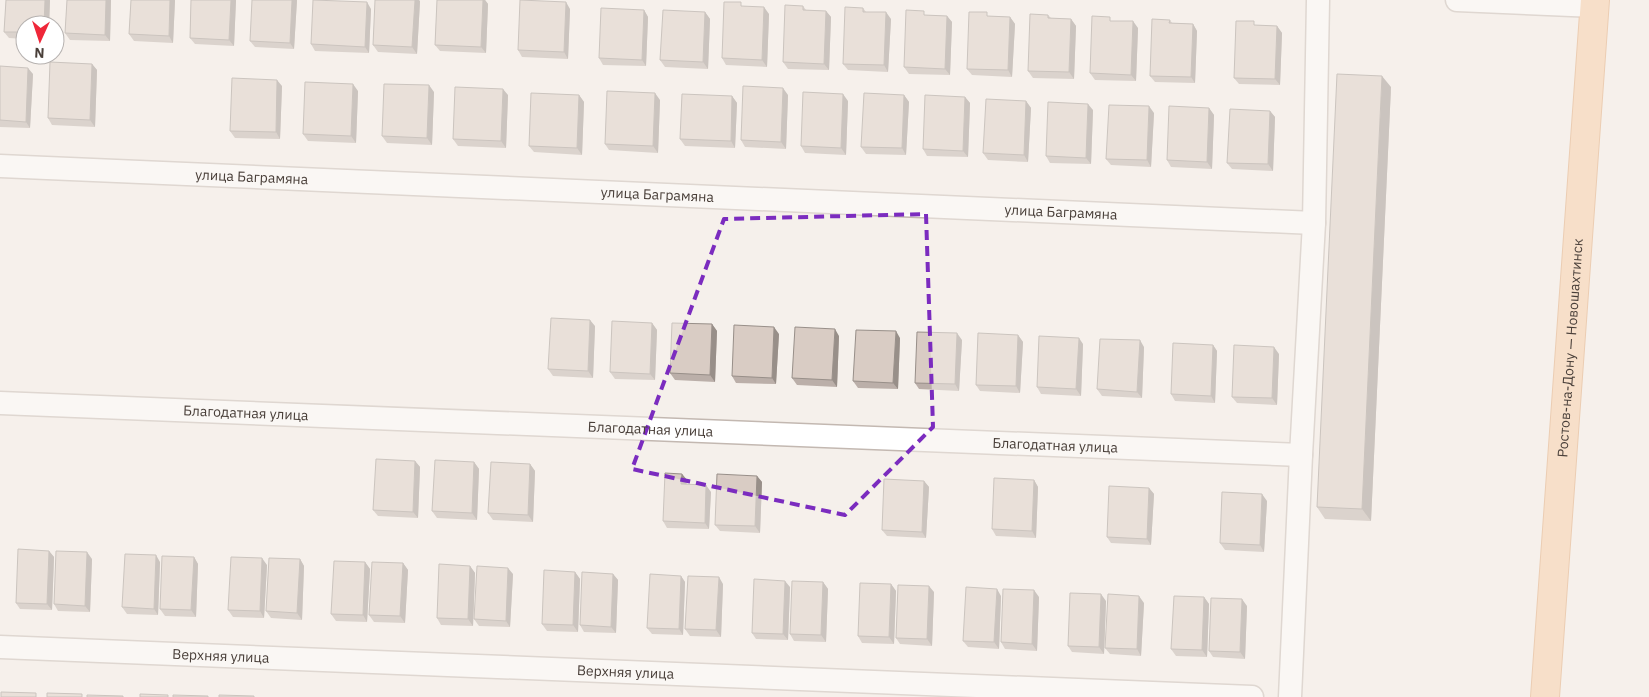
<svg xmlns="http://www.w3.org/2000/svg" width="1649" height="697" font-family="'IBM Plex Sans',sans-serif">
<rect width="100%" height="100%" fill="#f5f0eb"/>
<g fill="none" stroke-linecap="round" stroke-linejoin="round">
<!-- minor casing -->
<g stroke="#c3b8b1" stroke-width="25">
<g id="minor">
<path d="M1457 0 1595 6"/>
<path id="s1" d="M0 166 1314 223"/>
<path id="s2" d="M0 403 1301 455"/>
<path id="s3" d="M0 647 1252 697"/>
<path d="M1290 697 1301 455 1314 223 1318 0"/>
</g>
</g>
<!-- primary casing -->
<g stroke="#dfa26f" stroke-width="30">
<g id="primary">
<path id="s4" d="M1545 697 1595 0"/>
</g>
</g>
<!-- minor -->
<use href="#minor" stroke="#fff" stroke-width="22"/>
<!-- primary -->
<use href="#primary" stroke="#f9ca9f" stroke-width="28"/>
</g>
<!-- wall -->
<path fill="#bbafa9" d="M6 0H50L49 25H25V39L9 38 4 32Z
M67 0H111L110 41 70 40 65 33Z
M131 0H175L173 43 134 41 129 34Z
M191 0H236L234 46 195 44 190 38Z
M297 0 294 49 255 47 250 41Z
M437 0H485L488 4 486 53 440 51 435 45Z
M420 1 417 54 378 52 373 45Z
M744 6 769 14 767 67 726 65 722 58Z
M803 6 806 10 826 11 831 17 829 70 788 69 783 62Z
M863 8 866 12 891 19 888 72 848 70 843 64Z
M371 9 369 53 315 51 311 44Z
M570 9 568 59 522 57 518 50Z
M644 10 648 17 646 66 603 65 599 58Z
M705 12 710 19 708 69 665 67 660 60Z
M927 15 947 16 952 22 950 75 909 74 904 67Z
M1048 15 1051 18 1071 19 1076 26 1074 79 1033 78 1028 71Z
M990 16 1010 17 1015 24 1012 77 972 75 967 69Z
M1170 20 1172 23 1193 24 1197 31 1195 83 1155 82 1150 76Z
M1113 21 1138 28 1136 81 1095 80 1090 73Z
M1257 25 1277 26 1282 33 1280 85 1239 84 1234 78Z
M92 64 97 70 95 127 52 125 48 118Z
M0 66 33 74 30 128 0 127Z
M282 86 280 139 235 138 230 131Z
M1391 87 1371 521 1325 519 1317 507Z
M358 91 356 143 308 141 303 134Z
M434 92 432 145 387 143 382 136Z
M508 95 506 148 458 146 453 139Z
M579 95 584 102 582 155 534 152 529 146Z
M788 95 786 149 745 147 741 140Z
M904 95 909 102 906 155 866 154 861 147Z
M732 96 737 103 735 148 685 146 680 139Z
M965 97 970 103 968 157 927 156 923 149Z
M660 100 658 153 609 150 605 144Z
M848 101 846 155 805 153 801 146Z
M1026 101 1031 108 1028 162 988 160 983 153Z
M1209 108 1214 115 1212 169 1171 167 1167 160Z
M1093 110 1091 164 1050 163 1046 156Z
M1270 111 1275 117 1273 171 1232 169 1227 163Z
M1154 113 1151 167 1111 165 1106 159Z
M652 323 657 330 655 380 615 379 610 372Z
M712 324 717 331 715 382 675 380 670 373Z
M595 326 593 378 553 376 548 369Z
M779 334 776 384 736 383 732 376Z
M1018 335 1023 342 1020 393 980 391 976 385Z
M839 336 837 387 797 385 792 378Z
M900 338 898 389 858 388 853 381Z
M962 340 959 391 919 389 915 383Z
M1083 344 1081 396 1041 394 1037 387Z
M1213 345 1217 351 1215 403 1175 401 1171 394Z
M1144 347 1142 398 1102 396 1097 389Z
M1279 354 1277 405 1237 403 1232 397Z
M415 461 420 467 418 518 378 516 373 510Z
M474 462 479 469 477 520 437 518 432 511Z
M530 464 535 471 533 522 493 520 488 513Z
M682 474 687 480 686 484 711 492 709 529 667 528 663 521Z
M757 476 762 482 760 533 720 531 715 525Z
M1034 480 1038 487 1036 538 996 536 992 529Z
M924 481 929 487 926 538 887 536 882 530Z
M1149 488 1154 494 1151 545 1111 543 1107 537Z
M1267 501 1264 552 1225 550 1220 543Z
M49 551 54 557 52 610 20 609 16 603Z
M194 557 198 564 196 617 165 616 160 609Z
M92 559 90 612 58 611 54 604Z
M300 559 304 566 302 620 271 618 266 611Z
M160 562 158 615 127 614 122 607Z
M365 562 370 569 367 622 336 621 331 614Z
M403 563 408 570 405 623 374 622 369 615Z
M267 565 264 618 233 617 228 610Z
M470 566 475 573 473 626 441 625 437 618Z
M575 572 580 579 578 632 547 631 542 624Z
M513 574 510 627 479 626 474 619Z
M613 574 618 580 616 633 584 632 580 625Z
M681 576 685 582 683 635 652 634 647 628Z
M823 582 828 589 826 642 794 641 790 634Z
M723 584 721 637 690 636 685 629Z
M891 584 896 591 894 644 862 643 858 636Z
M790 587 788 640 756 639 752 633Z
M934 592 932 646 900 644 896 638Z
M1001 596 999 649 968 647 963 641Z
M1039 597 1037 651 1005 649 1001 642Z
M1204 597 1209 604 1207 657 1176 656 1171 649Z
M1106 601 1104 654 1072 652 1068 646Z
M1144 603 1141 656 1110 654 1105 648Z
M1247 606 1245 659 1213 657 1209 651Z"/>
<!-- shaded-wall -->
<path fill="#988f89" d="M45 0H50L49 25H44Z
M106 0H111L110 41 105 35Z
M170 0H175L173 43 169 36Z
M231 0H236L234 46 229 40Z
M292 0H297L294 49 290 43Z
M415 0H419L420 1 417 54 412 47Z
M483 0H485L488 4 486 53 481 47Z
M367 2 371 9 369 53 365 47Z
M566 2 570 9 568 59 564 52Z
M764 7 769 14 767 67 762 60Z
M644 10 648 17 646 66 642 60Z
M826 11 831 17 829 70 824 64Z
M705 12 710 19 708 69 703 62Z
M886 12 891 19 888 72 884 65Z
M947 16 952 22 950 75 945 69Z
M1010 17 1015 24 1012 77 1008 70Z
M1071 19 1076 26 1074 79 1069 72Z
M1133 21 1138 28 1136 81 1131 75Z
M1193 24 1197 31 1195 83 1191 77Z
M1277 26 1282 33 1280 85 1275 79Z
M92 64 97 70 95 127 90 120Z
M28 68 33 74 30 128 26 122Z
M1382 76 1391 87 1371 521 1362 509Z
M277 80 282 86 280 139 276 132Z
M353 84 358 91 356 143 351 136Z
M429 85 434 92 432 145 427 138Z
M783 88 788 95 786 149 781 142Z
M503 89 508 95 506 148 501 141Z
M655 93 660 100 658 153 653 146Z
M843 94 848 101 846 155 841 148Z
M579 95 584 102 582 155 577 148Z
M904 95 909 102 906 155 902 148Z
M732 96 737 103 735 148 731 141Z
M965 97 970 103 968 157 963 151Z
M1026 101 1031 108 1028 162 1024 155Z
M1088 104 1093 110 1091 164 1086 158Z
M1149 106 1154 113 1151 167 1147 160Z
M1209 108 1214 115 1212 169 1207 162Z
M1270 111 1275 117 1273 171 1268 164Z
M590 320 595 326 593 378 588 371Z
M652 323 657 330 655 380 650 374Z
M712 324 717 331 715 382 710 375Z
M774 327 779 334 776 384 772 378Z
M835 329 839 336 837 387 832 380Z
M896 331 900 338 898 389 893 383Z
M957 333 962 340 959 391 955 384Z
M1018 335 1023 342 1020 393 1016 386Z
M1079 338 1083 344 1081 396 1076 389Z
M1140 340 1144 347 1142 398 1137 392Z
M1213 345 1217 351 1215 403 1211 396Z
M1274 347 1279 354 1277 405 1272 398Z
M415 461 420 467 418 518 413 512Z
M474 462 479 469 477 520 472 513Z
M530 464 535 471 533 522 528 515Z
M682 474 687 480 686 490 681 484Z
M757 476 762 482 760 533 755 526Z
M1034 480 1038 487 1036 538 1032 531Z
M924 481 929 487 926 538 922 532Z
M706 485 711 492 709 529 705 523Z
M1149 488 1154 494 1151 545 1147 539Z
M1262 494 1267 501 1264 552 1260 545Z
M49 551 54 557 52 610 47 604Z
M87 552 92 559 90 612 85 606Z
M156 555 160 562 158 615 154 609Z
M194 557 198 564 196 617 191 610Z
M262 558 267 565 264 618 260 611Z
M300 559 304 566 302 620 297 613Z
M365 562 370 569 367 622 363 615Z
M403 563 408 570 405 623 400 616Z
M470 566 475 573 473 626 468 619Z
M508 568 513 574 510 627 506 621Z
M575 572 580 579 578 632 573 625Z
M613 574 618 580 616 633 611 627Z
M681 576 685 582 683 635 679 629Z
M719 577 723 584 721 637 716 630Z
M785 581 790 587 788 640 783 634Z
M823 582 828 589 826 642 821 635Z
M891 584 896 591 894 644 889 637Z
M929 586 934 592 932 646 927 639Z
M997 589 1001 596 999 649 994 642Z
M1034 590 1039 597 1037 651 1032 644Z
M1101 594 1106 601 1104 654 1099 647Z
M1139 596 1144 603 1141 656 1137 649Z
M1204 597 1209 604 1207 657 1202 650Z
M1242 599 1247 606 1245 659 1240 652Z"/>
<!-- building -->
<path fill="#d9ccc4" stroke="#988f89" d="M6 0H45L44 25H25V32H4Z
M67 0H106L105 35 65 33Z
M131 0H170L169 36 129 34Z
M191 0H231L229 40 190 38Z
M252 0H292L290 43 250 41Z
M313 0 367 2 365 47 311 44Z
M375 0H415L412 47 373 45Z
M437 0H483L481 47 435 45Z
M520 0 566 2 564 52 518 50Z
M724 2H741V6L764 7 762 60 722 58Z
M785 5 803 6V10L826 11 824 64 783 62Z
M845 7 863 8V12H886L884 65 843 64Z
M601 8 644 10 642 60 599 58Z
M663 10 705 12 703 62 660 60Z
M906 10 924 11V15L947 16 945 69 904 67Z
M969 12H987V16L1010 17 1008 70 967 69Z
M1030 14 1048 15V18L1071 19 1069 72 1028 71Z
M1092 16 1110 17V21H1133L1131 75 1090 73Z
M1152 19 1170 20 1169 23 1193 24 1191 77 1150 76Z
M1236 21H1254V25L1277 26 1275 79 1234 78Z
M50 62 92 64 90 120 48 118Z
M0 66 28 68 26 122 0 120Z
M1337 74 1382 76 1362 509 1317 507Z
M232 78 277 80 276 132 230 131Z
M305 82 353 84 351 136 303 134Z
M384 84 429 85 427 138 382 136Z
M743 86 783 88 781 142 741 140Z
M455 87 503 89 501 141 453 139Z
M607 91 655 93 653 146 605 144Z
M803 92 843 94 841 148 801 146Z
M531 93 579 95 577 148 529 146Z
M864 93 904 95 902 148 861 147Z
M682 94 732 96 731 141 680 139Z
M925 95 965 97 963 151 923 149Z
M986 99 1026 101 1024 155 983 153Z
M1048 102 1088 104 1086 158 1046 156Z
M1109 105 1149 106 1147 160 1106 159Z
M1169 106 1209 108 1207 162 1167 160Z
M1230 109 1270 111 1268 164 1227 163Z
M551 318 590 320 588 371 548 369Z
M612 321 652 323 650 374 610 372Z
M672 323 712 324 710 375 670 373Z
M734 325 774 327 772 378 732 376Z
M795 327 835 329 832 380 792 378Z
M856 330 896 331 893 383 853 381Z
M917 332 957 333 955 384 915 383Z
M978 333 1018 335 1016 386 976 385Z
M1039 336 1079 338 1076 389 1037 387Z
M1100 339 1140 340 1137 392 1097 389Z
M1173 343 1213 345 1211 396 1171 394Z
M1234 345 1274 347 1272 398 1232 397Z
M376 459 415 461 413 512 373 510Z
M435 460 474 462 472 513 432 511Z
M491 462 530 464 528 515 488 513Z
M665 473 682 474 681 484 706 485 705 523 663 521Z
M717 474 757 476 755 526 715 525Z
M994 478 1034 480 1032 531 992 529Z
M884 479 924 481 922 532 882 530Z
M1109 486 1149 488 1147 539 1107 537Z
M1222 492 1262 494 1260 545 1220 543Z
M18 549 49 551 47 604 16 603Z
M56 551 87 552 85 606 54 604Z
M125 554 156 555 154 609 122 607Z
M162 556 194 557 191 610 160 609Z
M231 557 262 558 260 611 228 610Z
M269 558 300 559 297 613 266 611Z
M334 561 365 562 363 615 331 614Z
M372 562 403 563 400 616 369 615Z
M439 564 470 566 468 619 437 618Z
M477 566 508 568 506 621 474 619Z
M544 570 575 572 573 625 542 624Z
M582 572 613 574 611 627 580 625Z
M650 574 681 576 679 629 647 628Z
M688 576 719 577 716 630 685 629Z
M754 579 785 581 783 634 752 633Z
M792 581 823 582 821 635 790 634Z
M860 583 891 584 889 637 858 636Z
M898 585 929 586 927 639 896 638Z
M966 587 997 589 994 642 963 641Z
M1003 589 1034 590 1032 644 1001 642Z
M1070 593 1101 594 1099 647 1068 646Z
M1108 594 1139 596 1137 649 1105 648Z
M1174 596 1204 597 1202 650 1171 649Z
M1211 598 1242 599 1240 652 1209 651Z
M1 692 36 693V697H1Z
M47 693 82 694V697H47Z
M140 694 168 695V697H140Z
M87 695 123 696V697H87Z
M173 695 208 696V697H173Z
M219 695 254 696V697H219Z"/>
<!-- marked area -->
<path d="M0 0H1649V697H0ZM926 214 933 427 845 515 632 469 724 219Z" fill="#f5f0eb" fill-opacity=".55" fill-rule="evenodd"/>
<path fill="none" stroke="#7b2cbf" stroke-width="4" stroke-dasharray="10 6" stroke-linejoin="round" d="M926 214 933 427 845 515 632 469 724 219Z"/>
<g text-anchor="middle" stroke-width="4" stroke-linejoin="round" paint-order="stroke">
<!-- street labels -->
<g font-size="14" fill="#493f39" stroke="#fff">
<text dy="5" stroke="none"><textPath href="#s1" startOffset="252">улица Баграмяна</textPath></text>
<text dy="5" stroke="none"><textPath href="#s1" startOffset="658">улица Баграмяна</textPath></text>
<text dy="5" stroke="none"><textPath href="#s1" startOffset="1062">улица Баграмяна</textPath></text>
<text dy="5" stroke="none"><textPath href="#s4" startOffset="350">Ростов-на-Дону — Новошахтинск</textPath></text>
<text dy="5" stroke="none"><textPath href="#s2" startOffset="246">Благодатная улица</textPath></text>
<text dy="5" stroke="none"><textPath href="#s2" startOffset="651">Благодатная улица</textPath></text>
<text dy="5" stroke="none"><textPath href="#s2" startOffset="1056">Благодатная улица</textPath></text>
<text dy="5" stroke="none"><textPath href="#s3" startOffset="221">Верхняя улица</textPath></text>
<text dy="5" stroke="none"><textPath href="#s3" startOffset="626">Верхняя улица</textPath></text>
</g>
</g>
<!-- north arrow -->
<g transform="translate(40 40) rotate(183)"><circle r="24" fill="#ffffff" stroke="#b6b2b0"/>
<path d="M0-4L9 19L0 12L-9 19Z" fill="#ef2739"/>
<text y="-8" font-size="14" font-weight="bold" text-anchor="middle" fill="#493f39">N</text>
</g>
</svg>
